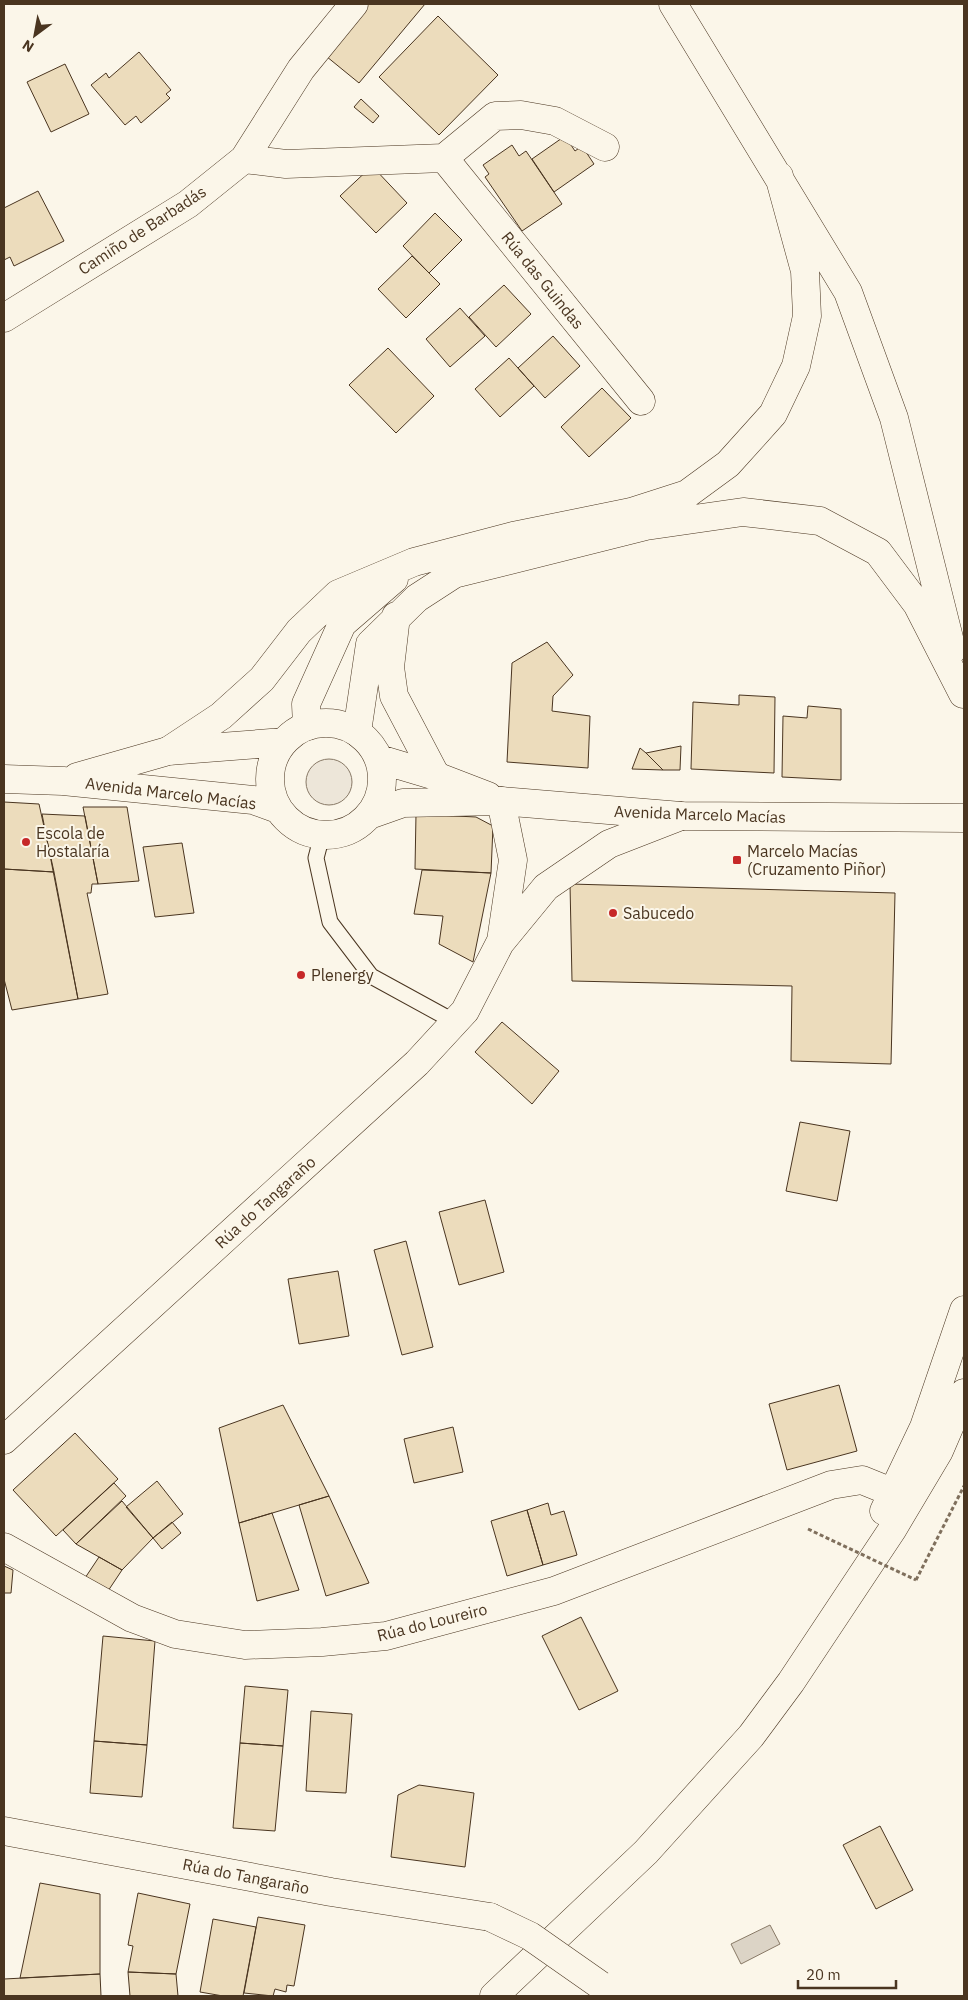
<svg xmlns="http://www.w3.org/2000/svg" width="968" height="2000" font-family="'IBM Plex Sans',sans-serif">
<rect width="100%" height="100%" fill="#fbf6e9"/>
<!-- green -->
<path fill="#ede6d9" stroke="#887966" d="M306 782a23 23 0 1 1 46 0a23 23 0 1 1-46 0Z"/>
<!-- water -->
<path fill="#dcd4c6" stroke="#887966" d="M770 1925 780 1944 741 1964 731 1944Z"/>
<!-- building -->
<path fill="#ecdcbc" stroke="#4a3520" d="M361 4H425L359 83 321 52Z
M438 16 498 75 439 135 379 77Z
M139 52 171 90 166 94 170 98 141 123 136 116 125 125 91 85 106 73 109 78Z
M65 64 89 114 51 132 27 82Z
M361 99 379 116 373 123 354 107Z
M565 136 575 151 582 146 594 164 554 192 532 159Z
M512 145 519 156 526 151 562 204 522 231 485 177 489 174 483 165Z
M372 166 407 203 376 233 340 196Z
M38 191 64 241 14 266 10 257 4 260V208Z
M435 213 462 240 429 273 403 246Z
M412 256 440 284 406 318 378 289Z
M504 285 531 314 496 347 469 317Z
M460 308 485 336 450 367 426 339Z
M553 336 580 366 545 398 518 368Z
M388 348 434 396 396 433 349 385Z
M509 358 534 386 500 417 475 389Z
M602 388 631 418 589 457 561 427Z
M547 642 573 675 553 696 552 711 590 716 588 768 507 762 512 663Z
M739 695 775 697 774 773 691 769 693 702 739 705Z
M808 706 841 709V780L782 777 783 716 807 718Z
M681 746 680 770H663L646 753Z
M640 748 646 753 663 770 632 769Z
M4 802 39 804 54 872 4 869Z
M83 807H127L139 881 98 884Z
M42 814 85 816 98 884H92L91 893H87L108 994 78 999Z
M416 814 476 817 493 826 491 873 415 869Z
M182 843 194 913 155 917 143 847Z
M4 869 54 872 78 999 12 1010 4 979Z
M422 870 491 873 473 962 439 944 443 916 414 914Z
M570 884 895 893 891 1064 791 1061 792 986 572 981Z
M502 1022 559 1071 532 1104 475 1052Z
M800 1122 850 1131 837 1201 786 1191Z
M485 1200 504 1272 459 1285 439 1212Z
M406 1241 433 1347 402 1355 374 1250Z
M338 1271 349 1336 299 1344 288 1279Z
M839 1385 857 1451 787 1470 769 1404Z
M283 1405 329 1496 239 1523 219 1428Z
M453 1427 463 1472 414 1483 404 1439Z
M75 1433 118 1479 56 1536 13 1490Z
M157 1481 183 1514 153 1538 126 1507Z
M114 1483 126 1496 76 1544 63 1530Z
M329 1496 369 1583 326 1596 299 1505Z
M122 1501 153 1538 122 1570 76 1544Z
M548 1503 551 1515 564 1511 577 1555 543 1565 527 1510Z
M527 1510 543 1565 507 1576 491 1521Z
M272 1513 299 1590 257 1601 239 1523Z
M172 1522 181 1533 162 1549 153 1538Z
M99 1557 122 1570 108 1591 85 1578Z
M4 1566 13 1570 11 1593H4Z
M581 1617 618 1691 579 1710 542 1636Z
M103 1636 155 1641 147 1745 94 1741Z
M245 1686 288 1690 283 1746 240 1743Z
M311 1711 352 1714 346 1793 306 1791Z
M94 1741 147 1745 142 1797 90 1793Z
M240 1743 283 1746 275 1831 233 1828Z
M419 1785 474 1793 465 1867 391 1857 398 1795Z
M880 1826 913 1890 876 1909 843 1845Z
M40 1883 100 1894V1974L20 1978Z
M138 1893 190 1904 176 1974 128 1972 133 1946 128 1945Z
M258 1917 305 1925 294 1986 287 1985 286 1992 275 1989 273 1996 244 1993Z
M213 1919 256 1927 243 1996H223L200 1992Z
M128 1972 176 1974 178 1996H130Z
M100 1974 101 1996H4V1979Z"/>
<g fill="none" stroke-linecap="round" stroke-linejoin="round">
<!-- service casing -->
<g stroke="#4a3520" stroke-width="17">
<path id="service" d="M322 835 316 858 330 922 371 976 455 1022"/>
</g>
<!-- minor casing -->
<g stroke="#4a3520" stroke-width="29">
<path id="minor" d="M444 158 495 116 521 115 555 121 605 147
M244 159 286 164 444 158 641 401
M4 318 188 204 244 159 301 69 354 4
M4 1547 132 1618 175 1634 245 1645 322 1642 386 1636 554 1591 831 1485 862 1480 894 1493"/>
</g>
<!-- tertiary casing -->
<g stroke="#4a3520" stroke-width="29">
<path id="tertiary" d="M501 941 513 860 501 801
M4 1440 417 1063 465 1011 500 943 546 887 609 844 681 816
M4 1831 331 1892 490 1917"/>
</g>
<!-- primary casing -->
<g stroke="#4a3520" stroke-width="29">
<path id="primary" d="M270 779a56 56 0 1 1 112 0a56 56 0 1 1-112 0Z
M379 759 436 776 488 796
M77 777 168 751 284 742
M4 779 63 781 253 800 278 809
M369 815 403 803 501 801 681 816 964 818"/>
</g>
<!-- trunk casing -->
<g stroke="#4a3520" stroke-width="29">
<path id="trunk" d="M673 4 848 292 894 418 952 650
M396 616 390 667 394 696 436 776
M307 726 306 704 342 624 394 579
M357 732 370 644 417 598 454 574 646 526 743 512 820 521 878 552 917 604 963 694
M168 751 221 716 262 679 299 631 338 594 414 562 513 536 631 512 687 494 728 464 773 414 796 366 807 316 805 271 779 176
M884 1511 924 1427 964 1310
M494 1996 646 1852 751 1736 791 1682 892 1530 939 1451 964 1393"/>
</g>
<!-- path -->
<path stroke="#7f6f5c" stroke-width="3" stroke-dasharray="4 2.5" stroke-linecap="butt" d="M916 1580 964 1486"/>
<!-- service -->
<use href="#service" stroke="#fbf6e9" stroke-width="15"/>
<!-- minor -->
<use href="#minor" stroke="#fbf6e9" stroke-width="28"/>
<!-- tertiary -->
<use href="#tertiary" stroke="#fbf6e9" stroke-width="28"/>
<!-- primary -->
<use href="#primary" stroke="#fbf6e9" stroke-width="28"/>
<!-- trunk -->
<use href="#trunk" stroke="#fbf6e9" stroke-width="28"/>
<!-- tertiary-bridge casing -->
<g stroke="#4a3520" stroke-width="29" stroke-linecap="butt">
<path id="tertiary-bridge" d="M490 1917 530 1936 600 1985"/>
</g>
<!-- path-bridge -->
<path stroke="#7f6f5c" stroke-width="3" stroke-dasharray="4 2.5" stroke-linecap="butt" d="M808 1529 916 1580"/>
<!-- tertiary-bridge -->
<use href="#tertiary-bridge" stroke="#fbf6e9" stroke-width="28"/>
</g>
<!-- markers -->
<g fill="#c62828" stroke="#fbf6e9" stroke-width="2">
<circle cx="26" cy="842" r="5"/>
<rect x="732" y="855" width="10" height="10" rx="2.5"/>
<circle cx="613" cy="913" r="5"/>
<circle cx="301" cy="975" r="5"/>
</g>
<g text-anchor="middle" stroke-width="4" stroke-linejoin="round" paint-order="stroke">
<!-- street labels -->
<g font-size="16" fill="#4a3520" stroke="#fbf6e9">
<text transform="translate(142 230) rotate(-33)" y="6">Camiño de Barbadás</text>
<text transform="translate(543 280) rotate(51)" y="6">Rúa das Guindas</text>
<text transform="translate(171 793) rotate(7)" y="6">Avenida Marcelo Macías</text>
<text transform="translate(700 814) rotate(2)" y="6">Avenida Marcelo Macías</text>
<text transform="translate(265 1202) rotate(-42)" y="6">Rúa do Tangaraño</text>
<text transform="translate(432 1622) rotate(-14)" y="6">Rúa do Loureiro</text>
<text transform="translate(246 1876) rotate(11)" y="6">Rúa do Tangaraño</text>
</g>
<!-- poi labels -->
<g font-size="16" fill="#4a3520" stroke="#fbf6e9" text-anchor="start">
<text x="36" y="839">Escola de<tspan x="36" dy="18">Hostalaría</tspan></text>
<text x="747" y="857">Marcelo Macías<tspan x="747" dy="18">(Cruzamento Piñor)</tspan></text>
<text x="623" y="919">Sabucedo</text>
<text x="311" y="981">Plenergy</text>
</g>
</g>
<!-- border -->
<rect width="968" height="2000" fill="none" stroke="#4a3520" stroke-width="10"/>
<!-- north arrow -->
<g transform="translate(35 35) rotate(212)" stroke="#fbf6e9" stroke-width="4" paint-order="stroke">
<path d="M0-4L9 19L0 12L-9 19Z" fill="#4a3520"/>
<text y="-8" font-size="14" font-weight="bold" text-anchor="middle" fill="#4a3520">N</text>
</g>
<!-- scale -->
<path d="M798 1980v8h98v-8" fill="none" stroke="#4a3520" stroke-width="2.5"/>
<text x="806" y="1980" font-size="15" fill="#4a3520" stroke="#fbf6e9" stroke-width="4" paint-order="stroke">20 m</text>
</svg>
